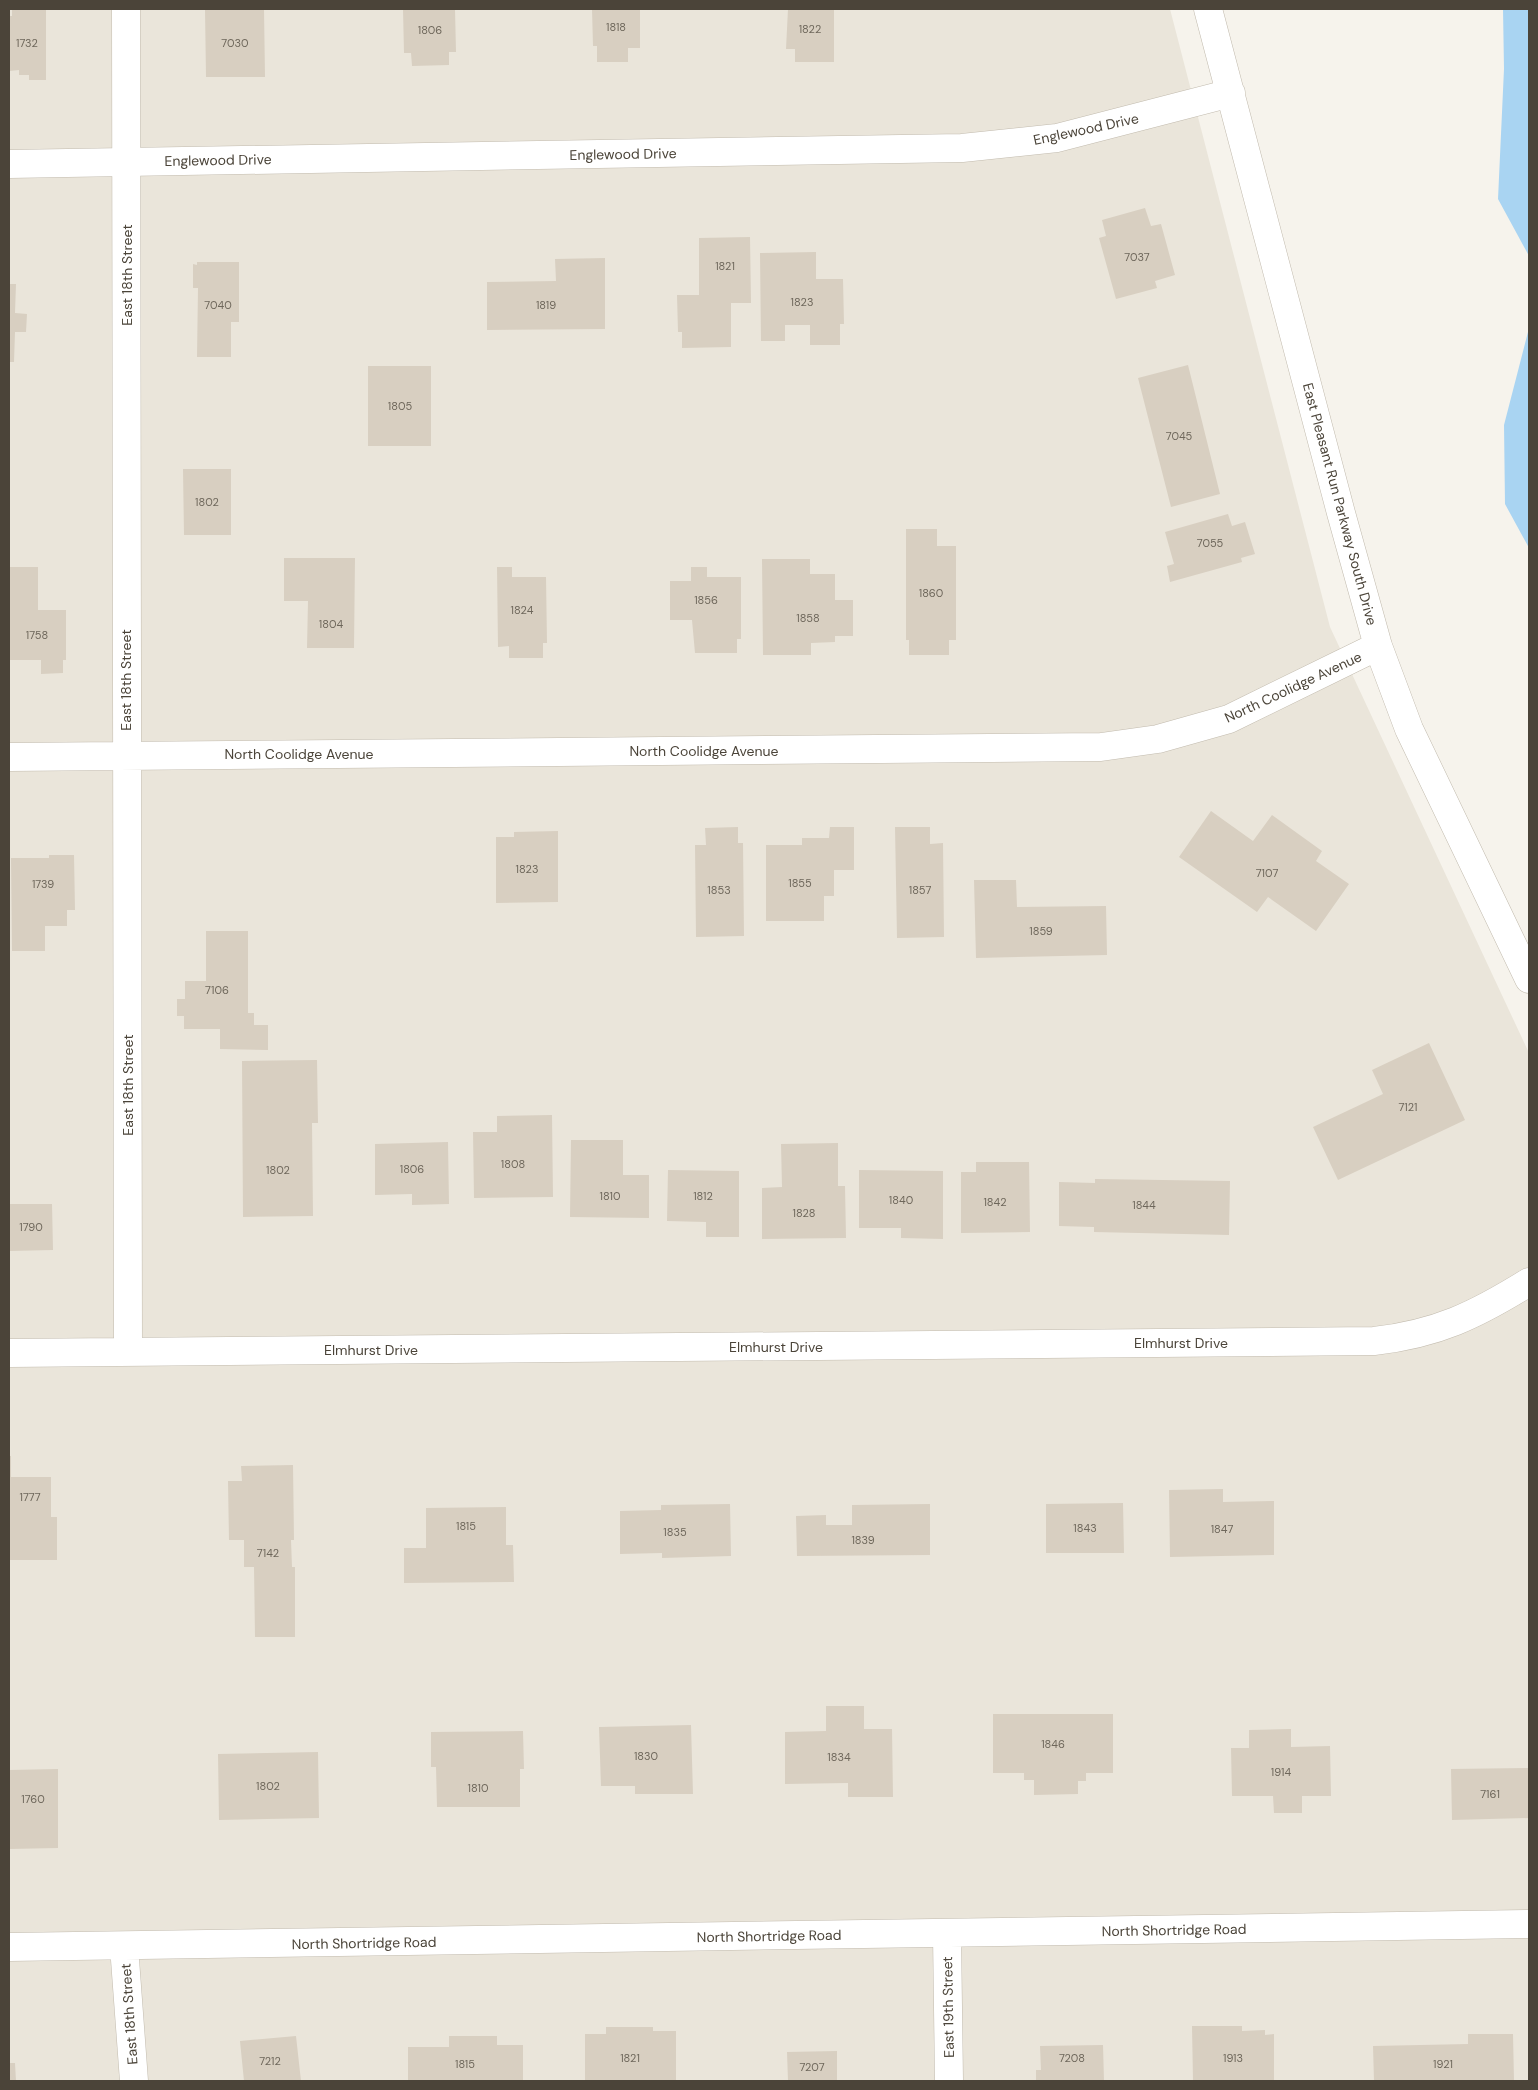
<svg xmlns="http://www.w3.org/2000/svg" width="1538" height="2090" font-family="'DM Sans',sans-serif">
<rect width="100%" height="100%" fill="#f6f3ec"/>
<!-- residential -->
<path fill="#eae5da" d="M9 9H1170L1330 627 1529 1053V2081H9Z"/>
<!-- water -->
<path fill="#a9d4f2" d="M1503 9H1529V256L1498 199 1504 69Z
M1529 328V548L1505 504 1504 425Z"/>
<!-- building -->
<path fill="#d8cfc1" d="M12 9H46V80H29V75H19V70L9 71V16H12Z
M205 9H264L265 77H206Z
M403 9H455L456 52H449V65L412 66 411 53H404Z
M592 9H640V48H628V62H597V46H593Z
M788 9H834V62H795V49H786Z
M1145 208 1151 226 1161 224 1175 275 1155 281 1157 288 1116 299 1099 238 1106 236 1102 220Z
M750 237 751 303H731V347L682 348V332H678L677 295H699V238Z
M816 252V279H843L844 324H840V345H810V325H785V341H761L760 253Z
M605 258V329L487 330V282L556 281 555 259Z
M197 262H239V322H231V357H197L198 288H193V264L197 265Z
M9 284H16L15 313 27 314 26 332H15L14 362H9Z
M1188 365 1220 494 1171 507 1138 378Z
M368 366H431V446H368Z
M183 469H231V535H184Z
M1228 514 1232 526 1245 522 1255 554 1241 558 1242 562 1170 582 1167 566 1174 564 1165 532Z
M906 529H937V546H956V640H949V655H909V640H906Z
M284 558H355L354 648H307L308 601H284Z
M762 559H810V574H835V600H853V636H835V642L811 643V655H763Z
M9 567H38V610H66V660H63V673L41 674V660H9Z
M497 567H512V577H546L547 643H543V658H509V646L498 647Z
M691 567H707V577H741V639H737V653H695L692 620H670V581H691Z
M1211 811 1253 841 1272 815 1322 851 1316 861 1349 884 1316 931 1268 897 1257 912 1179 857Z
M738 827V843H743L744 936 696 937 695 845H706L705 828Z
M830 827H854V870H834V896H824V921H766V845H802V838H829Z
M895 827H930V844L943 843 944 937 897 938Z
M558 831V902L496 903V837H514V832Z
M49 855H74L75 910H67V926H45V951H12L11 858H49Z
M974 880H1016L1017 907 1106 906 1107 955 976 958Z
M206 931H248V1013H254V1025H268V1050L220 1049V1029H184V1016H177V999H185V981H206Z
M1429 1043 1465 1120 1338 1180 1313 1127 1383 1094 1372 1070Z
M317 1060 318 1123H312L313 1216 243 1217 242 1061Z
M552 1115 553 1197 474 1198 473 1132H497V1116Z
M571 1140H623V1175H649V1218L570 1217Z
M448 1142 449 1204 412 1205V1194L375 1195V1144Z
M838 1143V1186H845L846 1238 762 1239V1188L782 1187 781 1144Z
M976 1162H1029L1030 1232 961 1233V1172H976Z
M668 1170 739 1171V1237H706V1222L667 1221Z
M859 1170 943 1171V1239L901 1238V1228H859Z
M1095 1179 1230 1181 1229 1235 1094 1232V1227L1059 1226V1182L1095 1183Z
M9 1204H52L53 1250 9 1251Z
M9 1456H11V1477H51V1517H57V1560H9Z
M293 1465 294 1540H291L292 1567H295V1637H255L254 1567H244V1540H229L228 1481H242L241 1466Z
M1223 1489V1502L1274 1501V1555L1170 1557 1169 1490Z
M1123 1503 1124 1553H1046V1504Z
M730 1504 731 1556 662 1558V1553L620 1554V1511L661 1510V1505Z
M930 1504V1555L797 1556 796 1516 826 1515V1525H852V1505Z
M506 1507V1545H513L514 1582 404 1583V1548H426V1508Z
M826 1706H864V1729H892L893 1797H848V1783L785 1784V1732L826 1731Z
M993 1714H1113V1773H1086V1781H1078V1794L1034 1795V1780H1024V1773H993Z
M691 1725 693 1794H635V1786H601L599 1727Z
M1291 1729V1747L1330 1746 1331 1796H1302V1813H1274L1273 1796H1232L1231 1748H1249V1730Z
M523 1731 524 1769H520V1807H437L436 1767H431V1732Z
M318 1752 319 1818 219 1820 218 1754Z
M1529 1768V1818L1452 1820 1451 1769Z
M58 1769V1848L9 1849V1770Z
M1192 2026H1242V2031L1265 2030V2035L1274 2034V2081H1193Z
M606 2027H653V2031H676V2081H585V2034H606Z
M1468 2034H1513L1514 2081H1374L1373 2046 1468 2044Z
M296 2036 301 2081H244L240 2041Z
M449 2036H497V2045H523V2081H408V2047H449Z
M1103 2045 1104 2081H1036V2070H1041L1040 2046Z
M837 2051V2081H788L787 2052Z
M9 2063H15L16 2081H9Z"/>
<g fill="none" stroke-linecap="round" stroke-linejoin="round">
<!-- minor casing -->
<g stroke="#c2bbae" stroke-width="29">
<path id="minor" d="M126 9 128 1352
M1208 9 1341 513 1378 646 1409 729 1529 979
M9 164 962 148 1057 138 1231 93
M9 757 1101 747 1158 739 1229 719 1378 646
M9 1353 1374 1341C1437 1334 1476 1315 1529 1282
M947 1934 949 2081
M124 1946 134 2081
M9 1947 1529 1924"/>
</g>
<!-- minor -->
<use href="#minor" stroke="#fff" stroke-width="28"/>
</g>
<g text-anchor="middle" stroke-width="4" stroke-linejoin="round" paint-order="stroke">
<!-- number labels -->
<g font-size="11" fill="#6e675b">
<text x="616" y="31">1818</text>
<text x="810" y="33">1822</text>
<text x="430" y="34">1806</text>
<text x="27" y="47">1732</text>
<text x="235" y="47">7030</text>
<text x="1137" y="261">7037</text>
<text x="725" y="270">1821</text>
<text x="802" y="306">1823</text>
<text x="218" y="309">7040</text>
<text x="546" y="309">1819</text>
<text x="400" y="410">1805</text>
<text x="1179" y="440">7045</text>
<text x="207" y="506">1802</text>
<text x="1210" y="547">7055</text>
<text x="931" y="597">1860</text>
<text x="706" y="604">1856</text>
<text x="522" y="614">1824</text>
<text x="808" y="622">1858</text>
<text x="331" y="628">1804</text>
<text x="37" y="639">1758</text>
<text x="527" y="873">1823</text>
<text x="1267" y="877">7107</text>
<text x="800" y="887">1855</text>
<text x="43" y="888">1739</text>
<text x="719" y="894">1853</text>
<text x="920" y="894">1857</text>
<text x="1041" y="935">1859</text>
<text x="217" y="994">7106</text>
<text x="1408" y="1111">7121</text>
<text x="513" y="1168">1808</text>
<text x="412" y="1173">1806</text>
<text x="278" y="1174">1802</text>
<text x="610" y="1200">1810</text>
<text x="703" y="1200">1812</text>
<text x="901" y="1204">1840</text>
<text x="995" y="1206">1842</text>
<text x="1144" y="1209">1844</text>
<text x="804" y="1217">1828</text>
<text x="31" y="1231">1790</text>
<text x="30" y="1501">1777</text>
<text x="466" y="1530">1815</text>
<text x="1085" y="1532">1843</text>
<text x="1222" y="1533">1847</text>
<text x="675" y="1536">1835</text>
<text x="863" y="1544">1839</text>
<text x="268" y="1557">7142</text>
<text x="1053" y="1748">1846</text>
<text x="646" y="1760">1830</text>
<text x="839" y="1761">1834</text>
<text x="1281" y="1776">1914</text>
<text x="268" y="1790">1802</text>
<text x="478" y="1792">1810</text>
<text x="1490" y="1798">7161</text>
<text x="33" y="1803">1760</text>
<text x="630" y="2062">1821</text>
<text x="1072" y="2062">7208</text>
<text x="1233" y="2062">1913</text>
<text x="270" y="2065">7212</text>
<text x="465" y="2068">1815</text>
<text x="1443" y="2068">1921</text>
<text x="812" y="2071">7207</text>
</g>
<!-- street labels -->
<g font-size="14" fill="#4b4439" stroke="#fff">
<text transform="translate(1086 129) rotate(-12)" y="5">Englewood Drive</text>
<text transform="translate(623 154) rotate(-1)" y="5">Englewood Drive</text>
<text transform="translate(218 160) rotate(-1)" y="5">Englewood Drive</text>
<text transform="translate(127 275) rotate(-90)" y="5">East 18th Street</text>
<text transform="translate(1340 504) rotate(75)" y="5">East Pleasant Run Parkway South Drive</text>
<text transform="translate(126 680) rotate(-90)" y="5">East 18th Street</text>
<text transform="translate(1293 687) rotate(-25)" y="5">North Coolidge Avenue</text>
<text x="704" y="756">North Coolidge Avenue</text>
<text x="299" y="759">North Coolidge Avenue</text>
<text transform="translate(128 1085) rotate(-90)" y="5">East 18th Street</text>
<text x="1181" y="1348">Elmhurst Drive</text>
<text x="776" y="1352">Elmhurst Drive</text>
<text x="371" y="1355">Elmhurst Drive</text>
<text transform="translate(1174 1930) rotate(-1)" y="5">North Shortridge Road</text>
<text transform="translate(769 1936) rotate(-1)" y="5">North Shortridge Road</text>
<text transform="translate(364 1943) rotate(-1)" y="5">North Shortridge Road</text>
<text transform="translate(948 2007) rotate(-91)" y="5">East 19th Street</text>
<text transform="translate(129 2014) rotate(-94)" y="5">East 18th Street</text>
</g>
</g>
<!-- border -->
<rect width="1538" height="2090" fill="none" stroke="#4b4439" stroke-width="20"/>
</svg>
